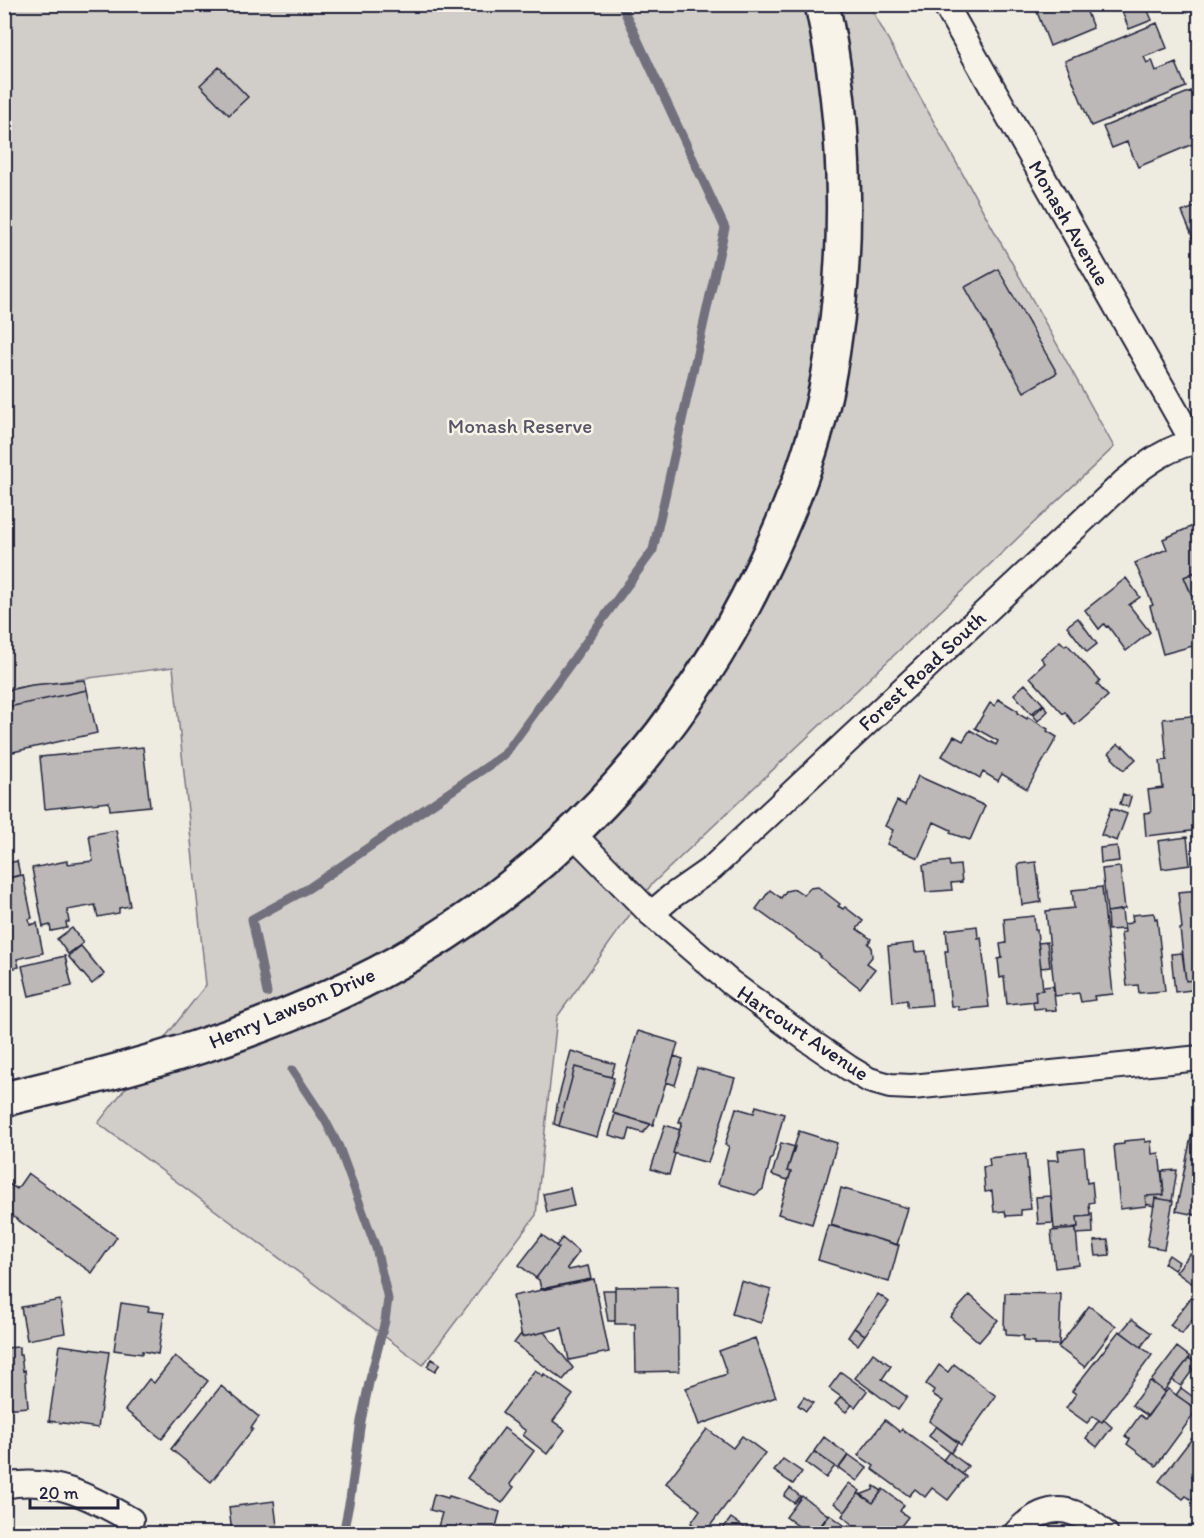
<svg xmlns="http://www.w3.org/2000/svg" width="1204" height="1538" font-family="Itim,sans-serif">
<rect width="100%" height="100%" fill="#eeebe1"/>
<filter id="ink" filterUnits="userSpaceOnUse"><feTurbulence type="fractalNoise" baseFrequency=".0167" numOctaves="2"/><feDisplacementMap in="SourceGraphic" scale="12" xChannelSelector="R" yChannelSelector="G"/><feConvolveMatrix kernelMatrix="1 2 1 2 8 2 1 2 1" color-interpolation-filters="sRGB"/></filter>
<g filter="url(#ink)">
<!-- green -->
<path fill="#d1cdc9" stroke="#7a7882" stroke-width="1.5" d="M4 5H869L1114 447 651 885 557 1017 536 1215 423 1365 98 1123 206 985 173 667 5 689Z"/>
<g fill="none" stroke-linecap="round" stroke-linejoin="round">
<!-- stream -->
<path stroke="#716f7b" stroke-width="9" d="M267 993 252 919 309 888 504 755 653 550 725 228 621 4
M292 1070 325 1120 339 1147 376 1248 388 1299 385 1321 369 1383 361 1421 350 1499 343 1534"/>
</g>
<!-- building -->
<path fill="#bbb8b7" stroke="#22223b" stroke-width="1.5" d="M1034 4H1084L1093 28 1050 46Z
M1119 4H1145L1152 20 1129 29Z
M1157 23 1167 48 1144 57 1147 63 1152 60 1156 71 1176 63 1186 87 1091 126 1065 61Z
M219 67 248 97 229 115 200 85Z
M1191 91 1200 112V141L1138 167 1127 142 1112 148 1103 127Z
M1200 205V244L1196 245 1182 212Z
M998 269 1057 373 1024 392 965 287Z
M1200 523V561L1198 562 1200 570 1184 577 1191 594H1193L1200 620V644L1163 654 1150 606 1153 605 1135 563 1167 549 1163 539Z
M1200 570V595L1193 598 1184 577Z
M1126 578 1140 597 1129 605 1150 632 1126 651 1108 626 1106 627 1104 624 1099 629 1085 610Z
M1078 618 1097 644 1087 652 1067 626Z
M1060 641 1065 646 1067 644 1100 681 1097 684 1108 696 1075 725 1065 712 1063 714 1030 677 1045 663 1041 658Z
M85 680 87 690 4 708V691L32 685Z
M1025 684 1043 704 1031 714 1014 694Z
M87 690 97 733 4 754V708Z
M998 699 1018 711 1017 713 1027 719 1028 717 1048 729 1047 731 1057 737 1027 789 1002 774 998 781 983 772 980 778 942 756 954 736 963 741 970 730 996 745 998 741 975 728 990 703 995 706Z
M1044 705 1048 711 1038 721 1033 715Z
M1200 715V762L1193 763 1196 798H1200V830L1146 836 1144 813 1151 812 1148 790 1163 788 1160 761 1167 760 1163 719Z
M1118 744 1122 747 1123 746 1136 759 1124 770 1112 758 1113 757 1109 753Z
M143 747 150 806 110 810 109 802 45 809 40 757Z
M918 776 985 806 970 840 950 833 951 830 934 822 918 858 887 844 893 830 885 826 897 801 905 805Z
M1123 794 1131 797 1128 807 1120 804Z
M1111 808 1127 814 1117 841 1101 835Z
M116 830 130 906 119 908V913L98 917 95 905 67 910 69 922H66L67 928 51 931 50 925 43 927 32 868 67 861V864L93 861 89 835Z
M1187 837 1190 865 1162 869 1158 841Z
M1117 846 1119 861 1101 863 1100 848Z
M17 861 20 875 4 879V864Z
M949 861 950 866 960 865 962 882 951 883 952 890 926 892 923 865Z
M1036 862 1041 902 1022 905 1018 864Z
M1120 867 1125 909 1107 912 1102 869Z
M23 875 32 918 29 919 30 925 37 923 43 953 17 959 19 967 4 970V879Z
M818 887 840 904 838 906 843 909 845 907 863 921 857 929 871 939 868 944 871 946 872 957 867 963 875 969 860 988 820 957 821 956 756 909 770 890 781 898 786 891 795 889 804 895 810 888Z
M1102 887 1113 994 1094 996 1095 1000 1081 1002 1079 993 1055 996 1046 911 1074 908 1072 890Z
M1200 890V983L1193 984V980L1186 981 1180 929 1182 928 1178 892Z
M1122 910 1124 929 1108 930 1107 912Z
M1154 913 1155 919 1157 918 1165 991 1139 993 1138 985 1127 986 1121 933 1125 932 1124 924 1131 923V921H1133L1132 915Z
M1034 916 1035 930H1037L1043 990 1035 991 1036 1001 1007 1004 1004 977 1000 978 998 959 1002 958 1000 944 1006 943 1004 919Z
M977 926 978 938 981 937 989 1007 958 1010V1006H951L945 951H948L946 930Z
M72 928 83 943 68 954 57 939Z
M1047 942 1050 967 1041 968 1038 943Z
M914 943 915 952 926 951 932 1005 907 1007V1000L893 1002 888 946Z
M81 946 104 974 92 984 68 956Z
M1182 953 1186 981 1193 980V984L1200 983V989L1175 992 1171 954Z
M65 956 72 986 29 996 22 966Z
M1053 986 1056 1010 1045 1011V1008L1034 1009 1033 1001H1036L1035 991 1043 990V987Z
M638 1031 678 1043 653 1125 613 1113Z
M571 1051 615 1064 611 1077 575 1067 559 1126 554 1124 558 1100Z
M674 1056 683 1059 675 1085 666 1082Z
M575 1067 614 1078 597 1137 559 1126Z
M697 1068 735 1078 708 1163 673 1153 682 1122H679Z
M756 1106 784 1114 772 1158H771L763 1189 755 1195 718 1184 729 1146 725 1145 736 1108 754 1113Z
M615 1114 651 1124 643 1133 630 1129 627 1140 609 1135Z
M665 1125 680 1130 673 1153 675 1154 669 1175 651 1169Z
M799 1131 837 1143 826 1182H825L812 1224 778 1214 791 1172 787 1171Z
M1192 1132 1200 1134V1216L1176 1211Z
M1145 1139V1142L1151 1141 1152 1154 1159 1153 1164 1195 1145 1196 1146 1206 1120 1209 1114 1145 1124 1144V1141Z
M781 1143 795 1147 787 1171 791 1172 788 1180 772 1175Z
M1084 1148 1087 1183 1092 1182 1094 1202 1089 1203 1090 1216 1077 1217 1078 1227 1054 1229 1048 1160H1059L1058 1151Z
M1026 1154 1031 1209 1021 1210V1215L1006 1216 1005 1211 994 1212 992 1191 985 1192 983 1167 990 1166 989 1158Z
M1177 1170 1172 1201 1155 1198 1154 1206 1146 1204 1145 1196 1164 1195 1162 1171Z
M28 1173 117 1237 92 1273 4 1210V1181L17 1189Z
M570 1188 574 1206 547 1212 543 1194Z
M841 1188 908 1208 897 1245 831 1225Z
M1051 1196 1053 1223 1038 1224 1036 1197Z
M1155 1198 1173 1201 1164 1249 1147 1246Z
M1092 1213 1093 1233 1076 1234V1227H1078L1077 1217 1090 1216V1214Z
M828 1225 899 1245 889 1282 818 1260Z
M1076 1229 1079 1265 1055 1268 1051 1231Z
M542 1235 559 1248 536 1278 519 1265Z
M562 1238 579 1252 567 1268 569 1270 588 1266 591 1279 541 1289 539 1280 536 1278 559 1248 556 1246Z
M1108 1240 1110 1255 1096 1256 1094 1241Z
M1190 1254 1200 1261V1271L1191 1283 1176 1272Z
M1169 1255 1179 1262 1174 1270 1164 1263Z
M594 1279 609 1352 569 1360 562 1328 522 1337 513 1296Z
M741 1281 771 1290 761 1323 732 1314Z
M678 1286 679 1371 636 1372 635 1324H615V1287Z
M603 1290H615V1321H608Z
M1196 1291 1200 1294V1310L1182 1334 1170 1325Z
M1005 1293 1061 1294 1059 1345H1035V1342L1023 1341 1024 1336 1006 1335V1329H1004Z
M878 1294 889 1302 865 1335 854 1328Z
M970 1295 998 1320 979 1342 950 1317Z
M60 1300 65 1333 27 1340 21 1307Z
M121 1303 149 1307 148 1311 164 1313 158 1354 142 1351V1354L114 1350Z
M1089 1306 1116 1326 1085 1367 1058 1347Z
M1132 1319 1151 1333 1141 1347 1121 1332Z
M854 1328 865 1335 858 1345 848 1337Z
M1119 1331 1152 1355 1102 1422 1093 1416 1087 1423 1066 1408 1076 1394 1072 1391Z
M544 1332 573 1368 563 1380 514 1343 521 1334 522 1337Z
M755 1338 776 1397 699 1425 686 1388 727 1374 719 1351Z
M60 1345 109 1352 98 1428 49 1421Z
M19 1347V1355H21L23 1371 25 1370 28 1407 4 1409V1348Z
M1177 1347 1190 1357 1164 1391 1151 1381Z
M873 1353 891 1366 882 1379 907 1397 898 1410 855 1378Z
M175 1356 208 1381 162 1439 125 1410 149 1379 154 1383Z
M1189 1358 1197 1364 1181 1386 1172 1380Z
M432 1359 440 1364 435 1371 427 1366Z
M954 1364 996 1396 961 1445 929 1421 943 1401 932 1394 934 1390 926 1384 939 1365 948 1372Z
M535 1370 543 1376 544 1374 573 1395 553 1421 565 1430 547 1454 523 1435 526 1431 502 1413Z
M841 1372 867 1391 855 1407 829 1388Z
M1150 1381 1165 1392 1148 1416 1132 1405Z
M221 1386 259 1417 251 1428 253 1429 211 1482 171 1449Z
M1181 1388 1200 1402 1195 1408 1176 1395Z
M1168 1389 1197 1410 1156 1466 1127 1444 1130 1439 1125 1436 1140 1415 1145 1419Z
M804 1397 813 1403 806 1411 798 1405Z
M841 1397 852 1405 846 1412 835 1404Z
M885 1420 900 1432 902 1429 966 1477 948 1500 932 1488 925 1497 915 1489 909 1496 872 1469 874 1466 858 1455Z
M1099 1420 1102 1422 1104 1420 1112 1427 1097 1447 1086 1438Z
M936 1426 958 1442 951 1453 929 1436Z
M504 1428 534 1451 510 1484 514 1487 502 1503 467 1478Z
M1200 1428V1490L1192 1500 1186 1496 1183 1499 1159 1481Z
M707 1429 733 1448 742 1436 765 1453 704 1534 691 1523 700 1510 666 1483Z
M824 1437 848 1455 838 1469 814 1451Z
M814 1452 835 1466 826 1478 806 1463Z
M949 1452 968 1466 962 1474 943 1460Z
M849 1455 867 1468 857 1481 839 1468Z
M783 1459 802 1472 793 1484 774 1471Z
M849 1483 860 1491 845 1512 834 1503Z
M874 1486 882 1491 873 1503 860 1495 873 1490Z
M790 1488 800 1496 794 1503 784 1496Z
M883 1489 904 1505 900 1511 908 1517 897 1531 900 1534H861L854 1529 855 1527 842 1516 859 1493 873 1503Z
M434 1494 448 1498 449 1496 500 1512 494 1534H436L442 1513 430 1510Z
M802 1496 829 1516 815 1534H809L786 1517Z
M274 1501 278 1534H232L229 1507Z
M829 1514 849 1529 846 1534H826L819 1528Z
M731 1518 749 1531 747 1534H719Z"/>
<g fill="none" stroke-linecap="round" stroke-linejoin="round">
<!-- minor casing -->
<g stroke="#22223b" stroke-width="28">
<path id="minor" d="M945 4 1193 442
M573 834 651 914 731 983 808 1040 849 1068 869 1080 890 1086 912 1087 1200 1058
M651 914 672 896 712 868 1125 481C1147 463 1171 445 1200 441
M4 1486C52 1476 91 1497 131 1520
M1015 1534C1030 1517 1051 1504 1074 1513 1086 1517 1096 1526 1106 1534"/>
</g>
<!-- secondary casing -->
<g stroke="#22223b" stroke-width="38">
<path id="secondary" d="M4 1099C133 1069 260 1035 378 973 547 884 679 743 761 571 789 514 813 452 826 389 851 266 849 127 822 4"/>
</g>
<!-- minor -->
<use href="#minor" stroke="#f7f3e8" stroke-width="24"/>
<!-- secondary -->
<use href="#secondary" stroke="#f7f3e8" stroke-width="33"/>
</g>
</g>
<g text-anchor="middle" stroke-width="5" stroke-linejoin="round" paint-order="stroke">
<!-- street labels -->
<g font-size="21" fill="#22223b" stroke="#f7f3e8">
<text transform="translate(1069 223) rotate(60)" y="7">Monash Avenue</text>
<text transform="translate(922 671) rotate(-43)" y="7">Forest Road South</text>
<text transform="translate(292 1008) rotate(-23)" y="7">Henry Lawson Drive</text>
<text transform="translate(803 1033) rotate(34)" y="7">Harcourt Avenue</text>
</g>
<!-- park labels -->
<g font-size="21" fill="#575566" stroke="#f7f3e8">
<text x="520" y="433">Monash Reserve</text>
</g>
</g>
<!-- margin -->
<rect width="1204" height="1538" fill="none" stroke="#f7f3e8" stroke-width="24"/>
<rect x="12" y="12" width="1180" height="1514" fill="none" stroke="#22223b" stroke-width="2" filter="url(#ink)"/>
<!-- scale -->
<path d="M30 1499v9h88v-9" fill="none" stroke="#22223b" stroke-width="3"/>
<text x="39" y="1499" font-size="18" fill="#22223b" stroke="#f7f3e8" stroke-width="4.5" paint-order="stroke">20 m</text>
</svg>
